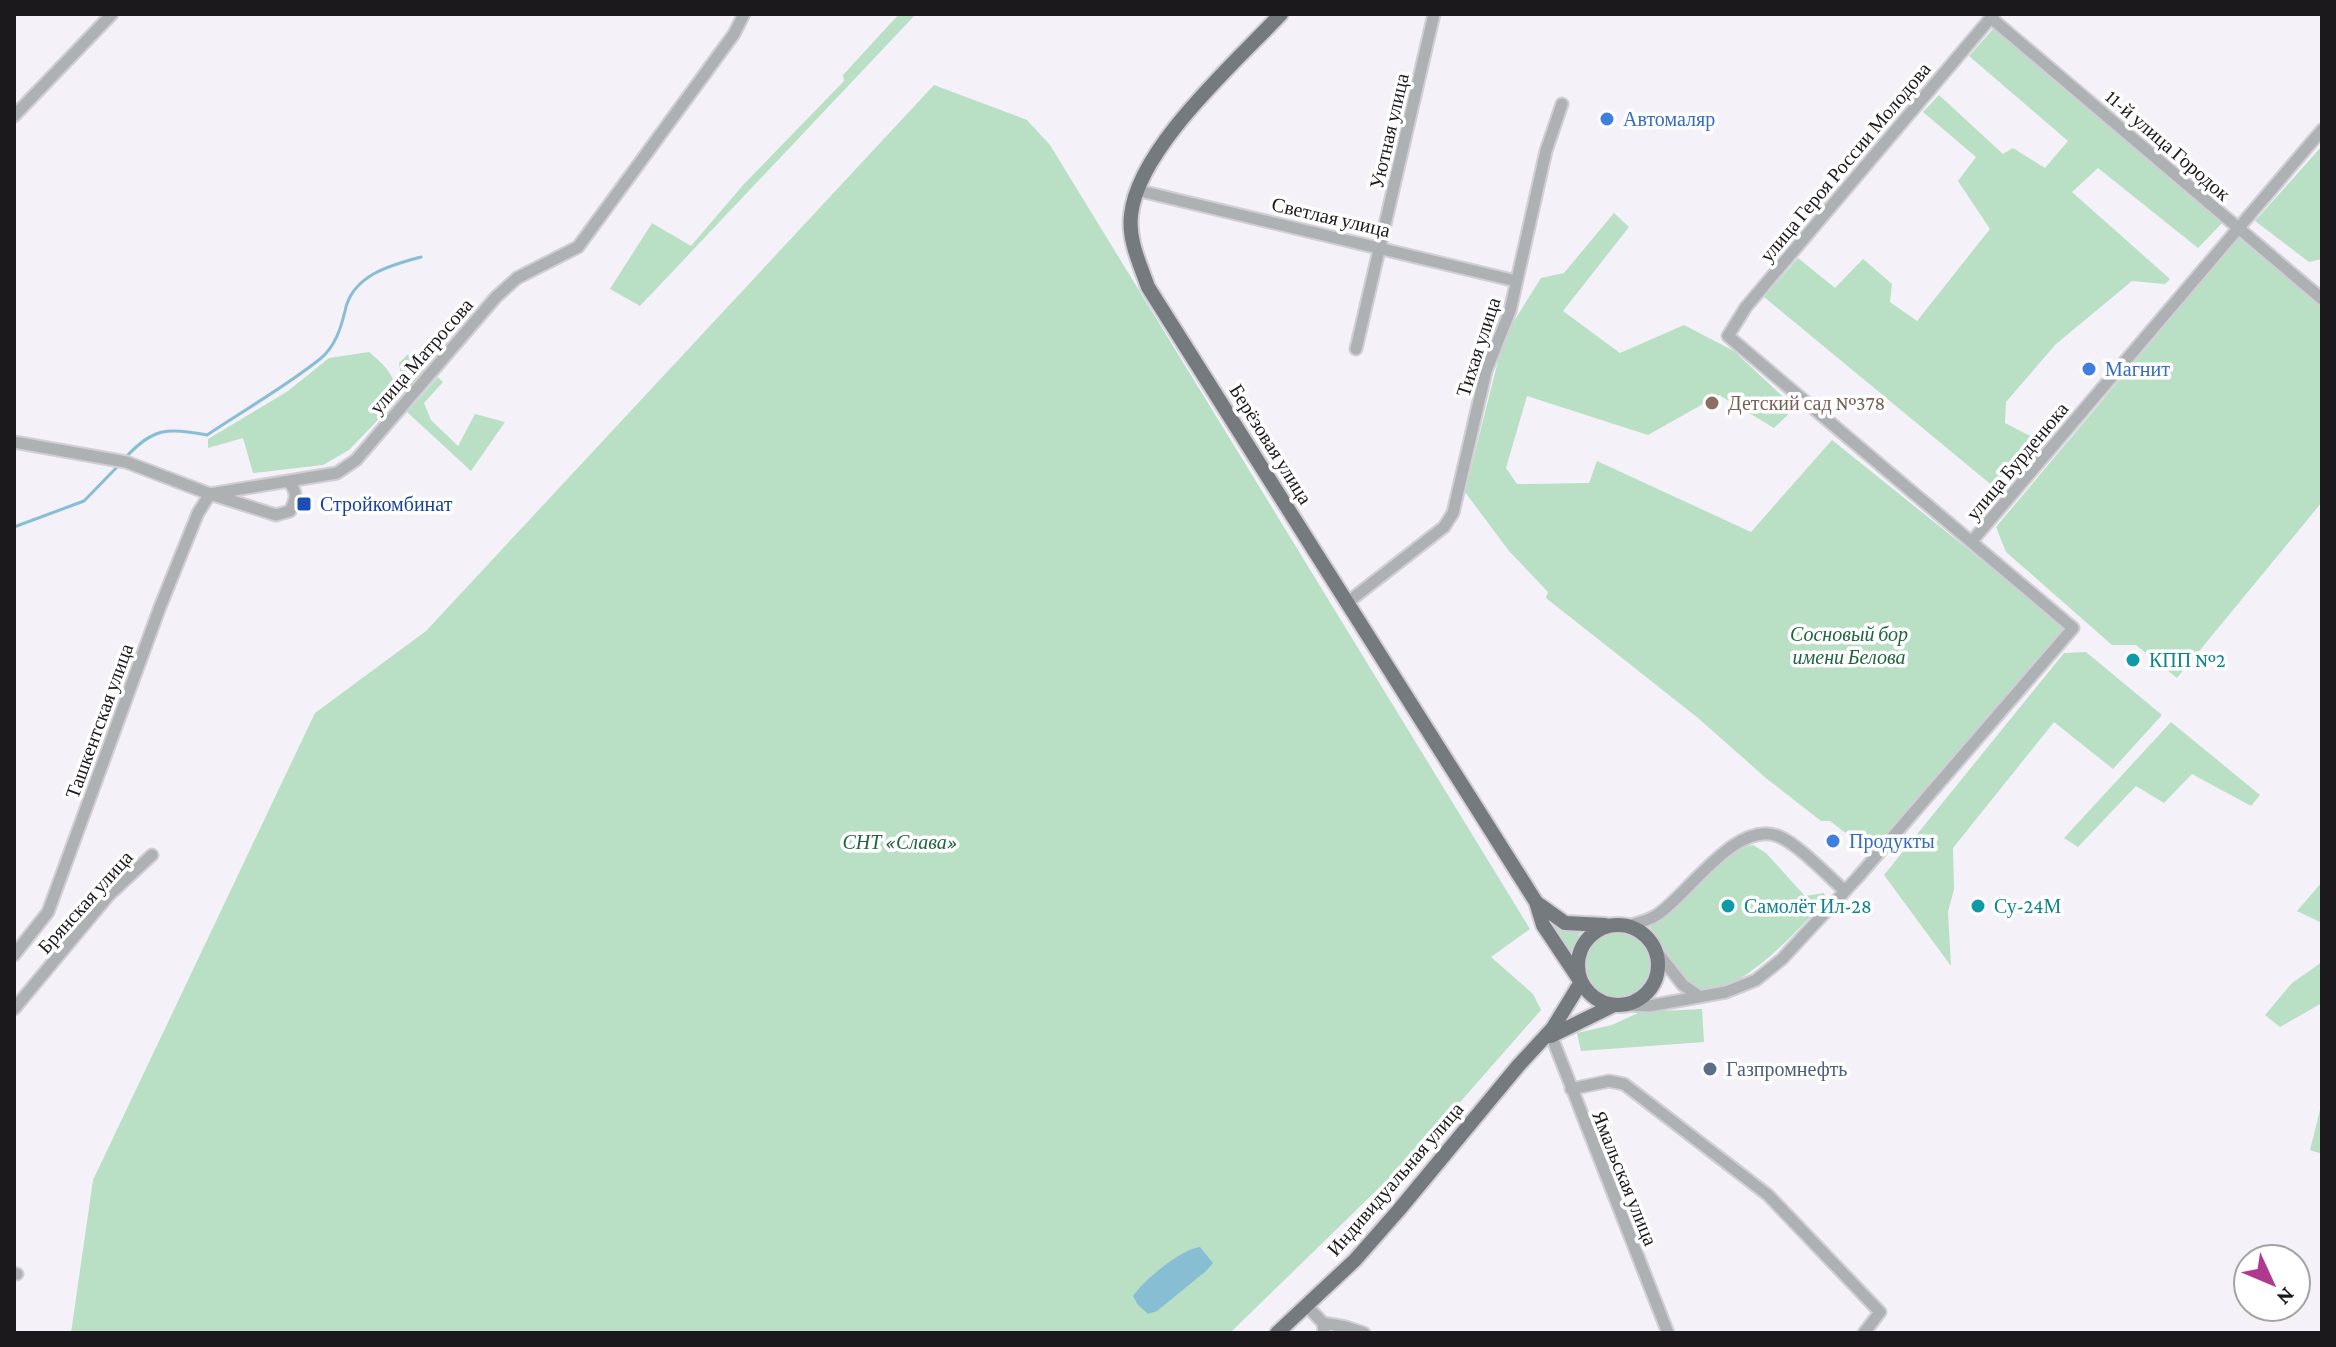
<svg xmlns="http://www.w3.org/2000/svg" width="2336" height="1347" font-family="'Crimson Pro',serif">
<rect width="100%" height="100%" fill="#f4f1f8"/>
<!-- green -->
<path fill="#b9e0c4" d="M899 14H916L640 306 610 289 652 223 691 246 744 184 844 81 843 75Z
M1993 29 2224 221 2198 248 2098 168 2072 192 2170 279 2165 284 2132 281 2056 344 2006 402 2005 423 2036 439 1994 487 1764 297 1798 258 1835 288 1863 259 1892 284 1890 302 1917 321 1990 229 1958 181 1976 157 1923 112 1939 95 2003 154 2013 148 2045 168 2068 141 1969 56Z
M934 85 1027 120 1050 145 1530 929 1491 957 1533 994 1541 1010 1419 1149 1230 1333H71L93 1180 315 713 426 631Z
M2322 146V259L2309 262 2255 221Z
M1614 213 1629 227 1563 311 1620 353 1684 325 1734 351 1795 408 1774 428 1719 395 1648 435 1527 396 1506 468 1517 484 1589 483 1597 461 1751 532 1832 440 2065 627 1873 854 1830 821H1821L1767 779 1698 718 1546 598 1548 592 1509 551 1465 492 1504 337 1541 278 1564 273Z
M2240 236 2322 306V502L2177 678 2136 645H2112L2006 552 1996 527Z
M369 352C387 367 396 376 397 400L349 450 323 465 253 473 243 438 208 448V439L288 391 329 358Z
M407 355 416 356 422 361 424 374 408 392 403 387 399 363Z
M438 377 443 382 424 403 431 420 458 446 475 414 505 422 471 471 407 412Z
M2086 652 2162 715 2113 769 2054 722 1953 848 1954 889 1948 912 1951 966 1884 875 2064 653Z
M2171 722 2260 795 2251 806 2192 774 2164 803 2136 786 2078 847 2064 838Z
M1753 845 1766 853 1805 896 1824 893 1827 899C1803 924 1726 1015 1688 983 1671 969 1662 946 1650 927L1670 912 1734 849Z
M2322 882V923L2297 911Z
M1551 921 1581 929 1571 953Z
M1583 965a34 34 0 1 1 68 0a34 34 0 1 1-68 0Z
M2322 962V1003L2280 1027 2265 1015 2292 983Z
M1702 1009 1704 1042 1581 1051 1577 1033 1612 1025 1640 1012Z
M2322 1102V1154L2310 1150Z"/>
<!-- water -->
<path fill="#87bed4" d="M1200 1247 1213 1263 1206 1271 1157 1311 1148 1314 1138 1305 1133 1296C1144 1280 1181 1249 1200 1247Z"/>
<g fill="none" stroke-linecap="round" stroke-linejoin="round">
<!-- stream -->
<path stroke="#87bed4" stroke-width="3" d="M125 458C154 427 166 428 207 435 244 410 285 387 320 359 335 347 341 328 345 311 352 275 391 265 421 257
M14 527 84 501 120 464"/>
<!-- minor casing -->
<g stroke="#d1ced5" stroke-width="15">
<path id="minor" d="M1991 18 2322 299
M14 116 112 14
M1136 190 1516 281
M1356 349 1434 14
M14 442 126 462 210 494 337 473 356 460 496 297 517 278 578 247 734 34 744 14
M1972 541 2322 130
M1348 602 1444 527 1453 513 1486 371 1510 311 1546 151 1562 104
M1627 926C1638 923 1648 921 1657 915 1688 895 1735 820 1778 836 1797 843 1828 876 1845 891
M1656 951 1683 985 1699 996
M14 955 48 912 160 607 198 513 210 494 276 515 290 511C296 499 298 493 289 482
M1626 1005 1649 1006 1726 992 1756 980 1782 959 1858 877 2073 628 1728 336 1746 307 1994 14
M14 1009 109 895 152 855
M1551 1035 1668 1333
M1571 1089 1609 1081 1624 1084 1768 1195 1880 1312 1864 1333
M14 1273 17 1274
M1307 1306 1323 1323
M1324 1333 1323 1323 1346 1327 1364 1333"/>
</g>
<!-- major casing -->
<g stroke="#d1ced5" stroke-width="18">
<path id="major" d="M1281 14C1235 63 1138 148 1131 215 1128 240 1140 264 1148 287L1536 902 1543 925 1581 982
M1537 903 1565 923 1605 925
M1578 965a40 40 0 1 1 80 0a40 40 0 1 1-80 0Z
M1551 1036 1612 1006
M1277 1333 1355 1260 1398 1211 1518 1066 1553 1028 1581 982"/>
</g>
<!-- minor -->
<use href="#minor" stroke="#aeb1b3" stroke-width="11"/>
<!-- major -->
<use href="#major" stroke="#747a7e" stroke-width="14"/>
</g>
<!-- markers -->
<g fill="#3f7fe0" stroke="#fff" stroke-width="3">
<circle cx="1607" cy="119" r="8"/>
<circle cx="2089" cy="369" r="8"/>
<circle cx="1833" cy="841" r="8"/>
</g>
<circle fill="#8d6e63" stroke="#fff" stroke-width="3" cx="1712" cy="403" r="8"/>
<rect fill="#1a4fb4" stroke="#fff" stroke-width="3" x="296" y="496" width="16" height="16" rx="4"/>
<g fill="#0f9aa8" stroke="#fff" stroke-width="3">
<circle cx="2133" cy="660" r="8"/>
<circle cx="1728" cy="906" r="8"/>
<circle cx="1978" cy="906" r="8"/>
</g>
<circle fill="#5c6f8a" stroke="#fff" stroke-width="3" cx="1710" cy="1069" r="8"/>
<g text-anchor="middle" stroke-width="7" stroke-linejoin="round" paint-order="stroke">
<!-- shop labels -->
<g font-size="20" fill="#366cbe" stroke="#fff" text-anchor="start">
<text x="1623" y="126">Автомаляр</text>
<text x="2105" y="376">Магнит</text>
<text x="1849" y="848">Продукты</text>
</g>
<!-- street labels -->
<g font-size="20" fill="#1b191c" stroke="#fff">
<text transform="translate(1389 131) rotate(-77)" y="7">Уютная улица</text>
<text transform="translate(2168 145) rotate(41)" y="7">11-й улица Городок</text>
<text transform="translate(1845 162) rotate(-50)" y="7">улица Героя России Молодова</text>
<text transform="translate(1331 217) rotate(13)" y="7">Светлая улица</text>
<text transform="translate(1478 347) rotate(-72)" y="7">Тихая улица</text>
<text transform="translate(421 356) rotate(-49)" y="7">улица Матросова</text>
<text transform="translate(1271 444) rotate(58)" y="7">Берёзовая улица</text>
<text transform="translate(2017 461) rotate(-50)" y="7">улица Бурденюка</text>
<text transform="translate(99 721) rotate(-70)" y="7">Ташкентская улица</text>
<text transform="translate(85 902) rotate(-48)" y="7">Брянская улица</text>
<text transform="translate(1625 1178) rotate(68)" y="7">Ямальская улица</text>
<text transform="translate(1395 1179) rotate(-49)" y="7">Индивидуальная улица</text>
</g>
<!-- education labels -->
<g font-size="20" fill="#785e54" stroke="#fff" text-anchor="start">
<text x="1728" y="410">Детский сад №378</text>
</g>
<!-- transit labels -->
<g font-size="20" fill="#164399" stroke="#fff" text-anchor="start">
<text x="320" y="511">Стройкомбинат</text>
</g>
<!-- park labels -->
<g font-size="20" font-style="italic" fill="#21653d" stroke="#fff">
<text x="1849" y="641">Сосновый бор<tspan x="1849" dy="23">имени Белова</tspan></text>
<text x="900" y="849">СНТ «Слава»</text>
</g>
<!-- culture labels -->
<g font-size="20" fill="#0d838f" stroke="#fff" text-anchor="start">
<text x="2149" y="667">КПП №2</text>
<text x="1744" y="913">Самолёт Ил-28</text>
<text x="1994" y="913">Су-24М</text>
</g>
<!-- service labels -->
<g font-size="20" fill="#4e5e75" stroke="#fff" text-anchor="start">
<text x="1726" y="1076">Газпромнефть</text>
</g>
</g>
<!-- border -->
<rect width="2336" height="1347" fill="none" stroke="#1b191c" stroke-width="32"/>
<!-- north arrow -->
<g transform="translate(2272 1283) rotate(134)"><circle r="38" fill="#ffffff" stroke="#a4a3a4" stroke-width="2"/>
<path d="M0-6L14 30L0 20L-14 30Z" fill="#b0398f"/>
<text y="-12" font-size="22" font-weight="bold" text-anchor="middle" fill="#1b191c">N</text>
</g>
</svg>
